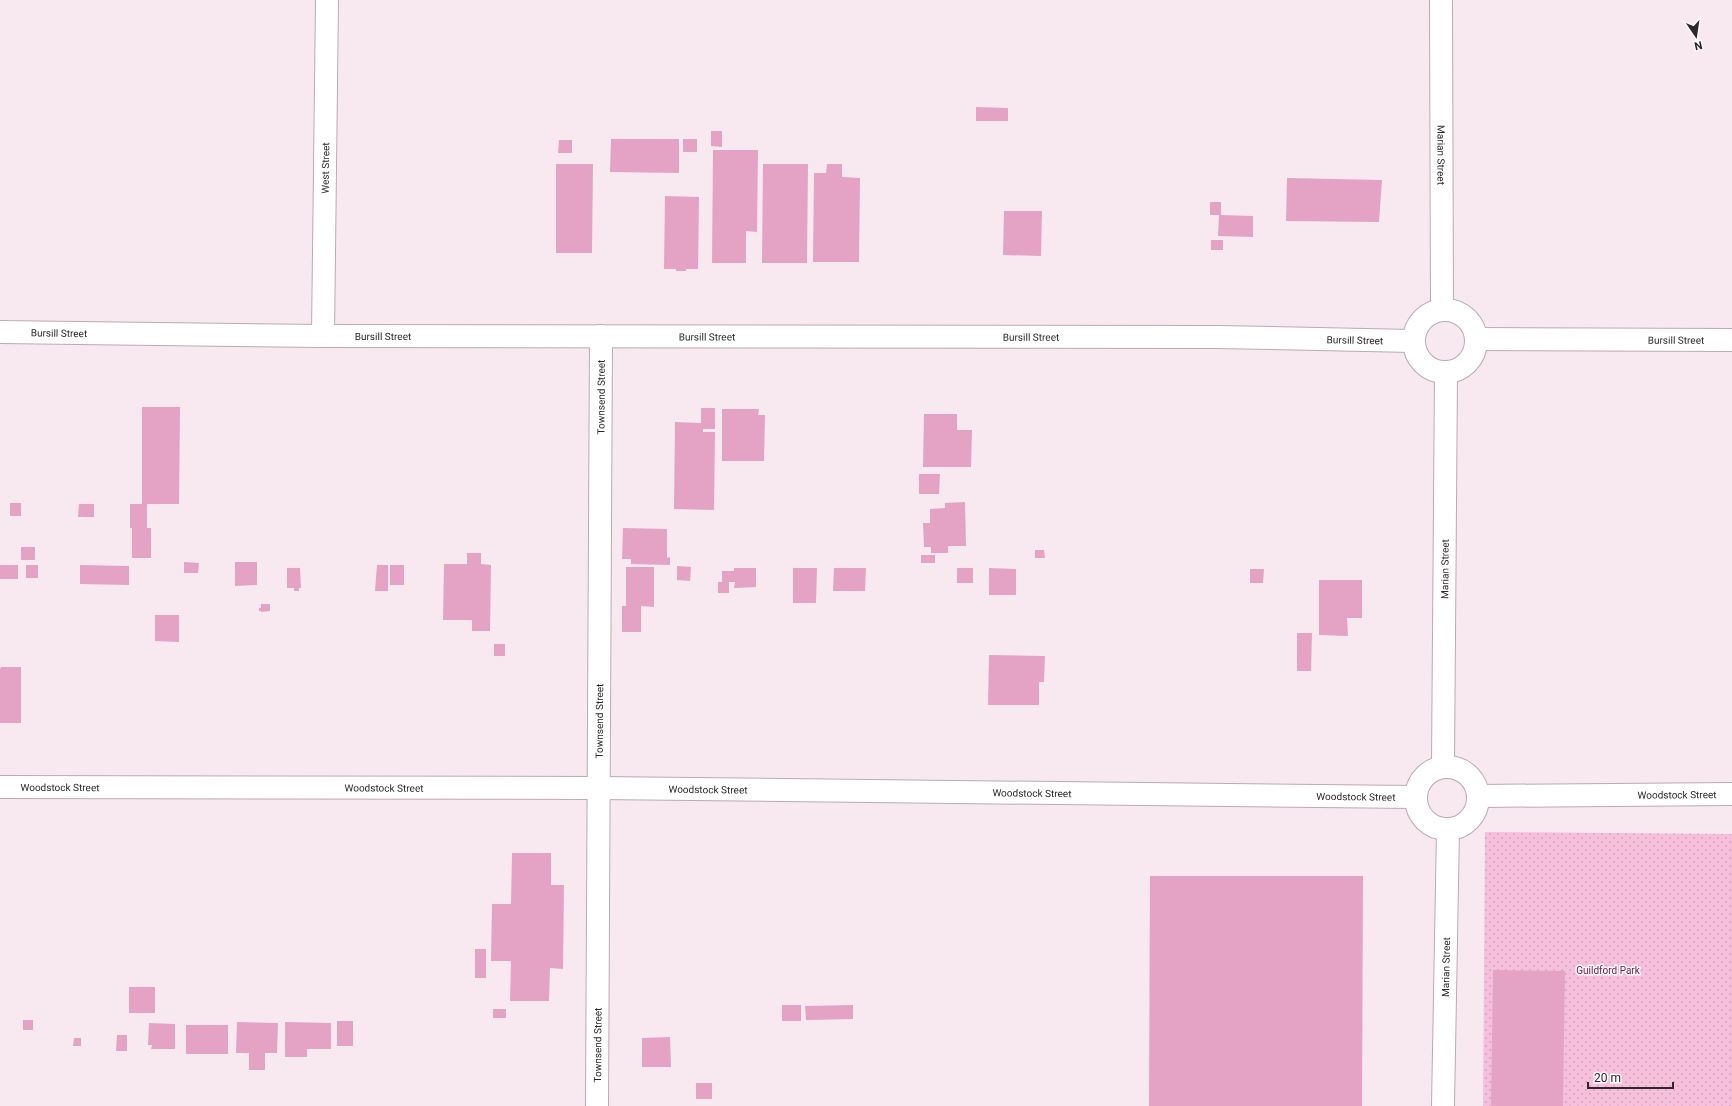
<svg xmlns="http://www.w3.org/2000/svg" width="1732" height="1106" font-family="Roboto,sans-serif">
<defs>
<pattern id="park-dots" width="8" height="8" patternUnits="userSpaceOnUse"><rect width="8" height="8" fill="#f6bfdc"/><path d="M2 2h.1M6 6h.1" fill="none" stroke="#d3a4bd" stroke-width="1.8" stroke-linecap="round"/></pattern>
</defs>
<rect width="100%" height="100%" fill="#f8e8f0"/>
<!-- park -->
<path fill="url(#park-dots)" d="M1485 832 1732 834V1106H1483Z"/>
<!-- building -->
<path fill="#e4a3c5" d="M976 107 1008 108V121H976Z
M711 131H722V147L711 146Z
M611 139H679V173L610 172Z
M683 139H697V152H683Z
M559 140H572V153H558Z
M713 150H758L757 232 746 231V263H712Z
M556 164H593L592 253H556Z
M763 164H808L807 263H762Z
M827 164H842V177L860 178 859 262H813L814 173H826Z
M1287 178 1382 180 1379 222 1286 221Z
M665 196 699 197 698 269H686V271H676V269H664Z
M1210 202H1221V215L1253 216V237L1218 236 1219 215H1210Z
M1004 211H1042L1041 256 1003 255Z
M1211 240H1223V250H1211Z
M142 407H180L179 504H147V528H151V558H132V528H130V504H142Z
M701 408H715V429H703V432H715L714 510 674 509 675 422 701 423Z
M722 409H759L758 415H765L764 461H722Z
M924 414H957V430H972L971 467H923Z
M919 474H940L939 494H919Z
M965 502 966 546H948V553H931V547H924L923 523H930V509L945 508V503Z
M10 503H21V516H10Z
M79 504H94V517H78Z
M623 528 667 529V558L670 557V565L631 564V559H622Z
M21 547H35V560H21Z
M1035 550H1044L1045 558H1035Z
M467 553H481V564L491 565 490 631H472V620H443L444 564H467Z
M921 555H935V563H921Z
M184 562 199 563 198 573H184Z
M235 562H257V585L235 586Z
M0 565H18V579H0Z
M26 565H38V578H26Z
M80 565 129 566V585L80 584Z
M377 565H388V591H375Z
M390 565H404V585H390Z
M677 566 691 567 690 581 677 580Z
M626 567H654V607L641 606V632H622V606H626Z
M287 568H300L301 588H299V591H294V588H287Z
M734 568H756V587L734 588 735 582H729V593H718V582H722V571H734Z
M793 568H817L816 603H793Z
M834 568H866L865 591H833Z
M957 568H973V583H957Z
M989 568 1016 569V595H989Z
M1250 569H1264L1263 583H1250Z
M1319 580H1362V618H1347L1348 636 1319 635Z
M261 604H270V611L261 612V611H259V608H261Z
M155 615H179V642L155 641Z
M1297 633H1312L1311 671H1297Z
M494 644H505V656H494Z
M989 655 1045 656 1044 682H1039V705H988Z
M1 667H21V723H0V669Z
M512 853H551V885H564L563 969 550 968 549 1001H510L511 961H491L492 904H511Z
M1150 876H1363L1362 1106H1149Z
M475 949H486V978H475Z
M1493 970 1565 971 1563 1106H1491Z
M129 987H155V1013H129Z
M782 1005H801V1021H782Z
M853 1005V1019L806 1020 805 1006Z
M493 1009H506V1018H493Z
M23 1020H33V1030H23Z
M337 1021H353V1046H337Z
M237 1022 278 1023 277 1053H265V1070H249V1053H236Z
M285 1022 331 1023V1049H307V1057H285Z
M149 1023 175 1024V1049H151L152 1045H148Z
M186 1025H228V1054H186Z
M117 1035H127V1051H116Z
M670 1037 671 1067H642V1038Z
M74 1038H81V1046H73Z
M696 1083H712V1099H696Z"/>
<g fill="none" stroke-linecap="round" stroke-linejoin="round">
<!-- minor casing -->
<g stroke="#baabb2" stroke-width="24">
<g id="minor">
<path id="s1" d="M1441 0 1442 310"/>
<circle cx="1445" cy="341" r="31"/>
<path id="s2" d="M0 332 323 336 1217 337 1413 341"/>
<path id="s3" d="M323 336 327 0"/>
<path id="s4" d="M1476 339 1732 340"/>
<path id="s5" d="M1443 766 1446 372"/>
<circle cx="1447" cy="798" r="31"/>
<path id="s6" d="M0 787 598 788 1415 797"/>
<path id="s7" d="M1478 796 1732 794"/>
<path id="s8" d="M597 1106 601 336"/>
<path id="s9" d="M1443 1106 1448 829"/>
</g>
</g>
<!-- minor -->
<use href="#minor" stroke="#fff" stroke-width="22"/>
</g>
<g text-anchor="middle" stroke-width="3" stroke-linejoin="round" paint-order="stroke">
<!-- street labels -->
<g font-size="10" fill="#2c272a" stroke="#fff8fb">
<text dy="4" stroke="none"><textPath href="#s1" startOffset="155">Marian Street</textPath></text>
<text dy="4" stroke="none"><textPath href="#s3" startOffset="168">West Street</textPath></text>
<text dy="4" stroke="none"><textPath href="#s2" startOffset="59">Bursill Street</textPath></text>
<text dy="4" stroke="none"><textPath href="#s2" startOffset="383">Bursill Street</textPath></text>
<text dy="4" stroke="none"><textPath href="#s2" startOffset="707">Bursill Street</textPath></text>
<text dy="4" stroke="none"><textPath href="#s2" startOffset="1031">Bursill Street</textPath></text>
<text dy="4" stroke="none"><textPath href="#s2" startOffset="1355">Bursill Street</textPath></text>
<text dy="4" stroke="none"><textPath href="#s4" startOffset="200">Bursill Street</textPath></text>
<text dy="4" stroke="none"><textPath href="#s8" startOffset="709">Townsend Street</textPath></text>
<text dy="4" stroke="none"><textPath href="#s5" startOffset="197">Marian Street</textPath></text>
<text dy="4" stroke="none"><textPath href="#s8" startOffset="385">Townsend Street</textPath></text>
<text dy="4" stroke="none"><textPath href="#s6" startOffset="60">Woodstock Street</textPath></text>
<text dy="4" stroke="none"><textPath href="#s6" startOffset="384">Woodstock Street</textPath></text>
<text dy="4" stroke="none"><textPath href="#s6" startOffset="708">Woodstock Street</textPath></text>
<text dy="4" stroke="none"><textPath href="#s6" startOffset="1032">Woodstock Street</textPath></text>
<text dy="4" stroke="none"><textPath href="#s7" startOffset="199">Woodstock Street</textPath></text>
<text dy="4" stroke="none"><textPath href="#s6" startOffset="1356">Woodstock Street</textPath></text>
<text dy="4" stroke="none"><textPath href="#s9" startOffset="139">Marian Street</textPath></text>
<text dy="4" stroke="none"><textPath href="#s8" startOffset="61">Townsend Street</textPath></text>
</g>
<!-- park labels -->
<g font-size="10" fill="#6b214f" stroke="#fff8fb">
<text x="1608" y="974">Guildford Park</text>
</g>
</g>
<!-- north arrow -->
<g transform="translate(1696 36) rotate(167)" stroke="#fff8fb" stroke-width="3" paint-order="stroke">
<path d="M0-3L7 15L0 10L-7 15Z" fill="#2c272a"/>
<text y="-6" font-size="11" font-weight="bold" text-anchor="middle" fill="#2c272a">N</text>
</g>
<!-- scale -->
<path d="M1588 1082v6h85v-6" fill="none" stroke="#2c272a" stroke-width="2"/>
<text x="1594" y="1082" font-size="12" fill="#2c272a" stroke="#fff8fb" stroke-width="3" paint-order="stroke">20 m</text>
</svg>
